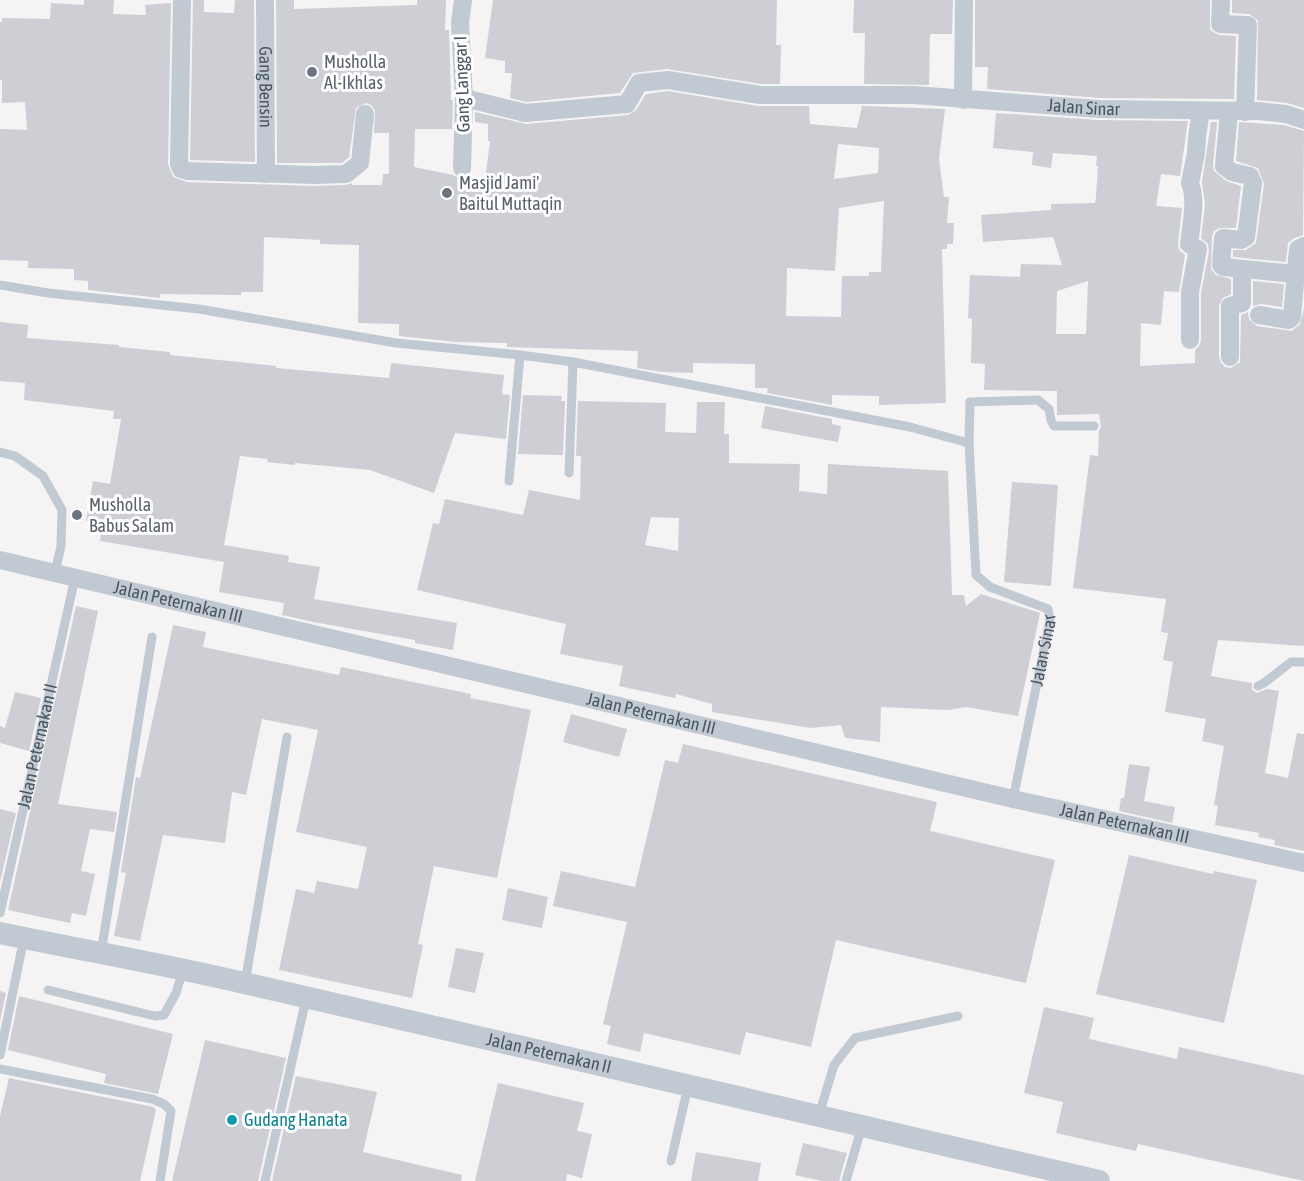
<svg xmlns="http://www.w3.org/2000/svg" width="1304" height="1181" font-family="'Asap Condensed',sans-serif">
<rect width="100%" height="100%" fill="#f5f3f3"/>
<!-- building -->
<path fill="#cdcfd5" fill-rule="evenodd" d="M84 0H114L113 14 146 15 145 5 171 3 168 164 173 177 187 182 314 186 346 185 352 183V185H382L383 174H389V133H374L375 110 371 105 366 103 356 108 349 157 342 163H277L276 0H294V9L417 5V0H446L445 30H449L451 100H453L452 129H415L414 167 453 175 461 179 468 177 485 181 490 141H488V124L475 122V112L526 124 628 115 636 110 646 94 668 91 758 106H809L810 124 857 128 862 106 945 109 939 159 944 197H949L947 223H954L953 244H947V249H942L946 403 879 405V396L832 395V405L767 393 768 388H755V364L693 363V373L662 372 637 368 638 351 507 347V343L456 342 399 336V324L358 323 359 245 320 244V240L264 237 263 292H241V295L160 294V298L88 290V281L74 280V269L28 268V261L0 260V129L27 130 25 102 2 103V80H0V22H2V18L50 19 51 3 84 5ZM838 144 879 148 878 173 834 179ZM884 201 881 272H869V276H842L841 317 786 316 787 268 835 271 839 208Z
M193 0H204V12L234 13 235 0H254L255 162 190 160Z
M493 0H777L776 45H781L780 84H761L667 69 633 73 620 93 526 102 510 98 512 73H505V61L485 58Z
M854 0H953L952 34H930L929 85 864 84 865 33H853Z
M975 0H1210V30L1219 35 1236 36 1234 99 1100 98 987 89 988 67H975Z
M1232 0H1304V108L1287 103 1257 100 1258 20 1249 14 1232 13Z
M996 113 1098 120 1188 121 1180 176 1161 174 1156 206 1182 208 1178 243 1179 250 1185 255 1179 292 1164 291 1161 325 1141 323 1140 366 1195 363V350L1199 346 1201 340V293L1209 251 1208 244 1201 238 1205 205 1202 182 1211 122H1217L1213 165 1214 171 1226 181 1241 186 1236 228H1219L1214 231 1212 237 1211 269 1216 275 1231 279V294L1223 298 1219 306V357L1221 363 1225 367 1231 368 1240 362 1241 315 1248 312 1249 319 1257 326 1292 331 1300 324 1304 309V646L1218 640 1211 676 1252 683V690L1257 693 1267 689 1279 691 1265 773 1288 778 1297 733 1304 734V851L1274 845 1275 840 1258 837 1259 833 1215 825 1218 806 1214 805 1224 746 1202 741 1206 719 1165 712 1173 662 1163 660 1168 633 1161 632 1166 599 1073 588 1090 455 1098 456 1099 431 1101 427 1099 414 1057 415V391L984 390 985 364 971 363 972 319 968 318 970 275 1020 277 1021 264 1062 265 1053 237 983 242 981 215 1051 210V204L1095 203 1096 197 1098 166H1096L1097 156 1053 153 1051 168 1032 165 1033 152 993 148ZM1088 281 1086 334H1056L1057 291Z
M1239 122 1284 125 1304 131 1303 235 1293 239 1288 243 1286 262 1233 257V250H1246L1256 243 1264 184 1258 168 1236 161Z
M1253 281 1284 284 1282 307 1261 304 1253 306Z
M0 322 28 325 27 338 119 345V347L170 352V355L277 366 276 368 389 378 391 363 504 375 502 394 510 395 506 439 455 433 434 493 370 470 295 463V465L267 462 268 459 240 456 224 545 289 556 288 562 320 567 314 599 457 623 453 650 415 643V640L313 622 282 615 284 603 219 592 224 562 100 541 103 523 86 521 93 481 110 484 121 419H113L114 411 24 400 25 383 0 381Z
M523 395 562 396 561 401H565L563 455 518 454Z
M578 401 666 403 665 432 696 433 697 402H725L724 434H729V463L800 464 799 491 827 494 828 464 948 471 952 595H964L966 606 981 594 1040 613 1018 716 966 707 949 710 881 707 880 742 845 738 841 725 811 728 712 712V704L676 694 675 698 619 686 623 666 560 654 566 624 417 590 433 523 439 524 445 499 523 515 529 490 580 500 581 456H576ZM651 517 679 518 678 551 645 545Z
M765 406 832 419V424L841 426 838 442 761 428Z
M1012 482 1058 485 1051 586 1004 582Z
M76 606 98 611 58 804 117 812 114 832 90 829 81 871 95 874 86 916 72 913 70 923 8 910Z
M173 625 206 632 203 647 339 675 341 667 471 694 470 698 531 710 497 878 434 866 418 944 423 945 412 998 279 970 296 889 314 893 317 881 358 889 367 847 296 832 318 730 262 719 246 795 232 792 225 843 163 835 140 941 114 936 126 873 121 872 136 777 140 778Z
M15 692 41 698 29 751 0 743V726L5 728Z
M571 714 627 729 619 757 563 742Z
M683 744 937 802 930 831 1055 860 1026 983 836 940 811 1047 746 1032 740 1055 644 1033 640 1052 607 1044 611 1026 603 1024 627 922 553 906 561 871 635 887 665 760 678 763Z
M1129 764 1150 767 1144 801 1175 807 1172 823 1119 811 1121 798H1124Z
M0 809 16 813 0 882Z
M1129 855 1213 874 1214 871 1257 880 1224 1023 1096 994Z
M508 888 548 897 542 928 502 920Z
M456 948 484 953 475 993 448 987Z
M0 991 6 993 0 1021Z
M19 996 173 1034 158 1094 104 1083 106 1074 8 1050Z
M1044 1007 1094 1018 1089 1039 1177 1059 1179 1047 1304 1075V1181L1138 1144 1136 1151 1056 1133 1063 1102 1024 1093Z
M205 1040 286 1058 258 1181H172Z
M296 1076 377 1092 363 1152 462 1175 461 1181H272Z
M9 1078 154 1107 156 1110 140 1181H0V1116Z
M498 1083 584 1103 577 1131 592 1134 582 1178 567 1174 566 1181H475Z
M803 1143 847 1153 839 1181H822L795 1175Z
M696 1152 761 1163 758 1181H691Z"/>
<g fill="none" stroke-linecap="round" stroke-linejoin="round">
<!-- service -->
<g stroke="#c1cad2" stroke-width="9">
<path d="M0 285 48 293 199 309 396 343 520 355 573 362 910 427 969 443"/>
<path d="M0 452 15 456 43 476 62 510 61 546 55 573"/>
<path d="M569 473 573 362"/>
<path d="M509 481 520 355"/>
<path d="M1258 686 1264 683 1291 662H1304"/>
<path id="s1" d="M1013 799 1050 620 1048 609 990 587 976 575 969 443 970 402 1038 400 1049 409 1051 420 1054 426H1094"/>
<path id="s2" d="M0 913 75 578"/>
<path d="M101 953 152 637"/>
<path d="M245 983 287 737"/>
<path d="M48 990 155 1016 164 1015 176 993 183 970"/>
<path d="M0 1055 24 938"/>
<path d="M0 1069 152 1099 164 1104 171 1111 160 1181"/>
<path d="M819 1115 834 1065 855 1038 958 1016"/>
<path d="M671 1161 688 1086"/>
<path d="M265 1181 306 999"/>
<path d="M846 1181 862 1126"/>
</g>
<!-- minor -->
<g stroke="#c1cad2" stroke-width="18">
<path d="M182 0 179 164 181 169 188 171 314 175 346 174 360 163 365 114"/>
<path id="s3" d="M265 0 266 174"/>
<path d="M1221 0 1220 24 1248 25 1245 112"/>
<path id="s4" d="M464 98 525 113 627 104 639 83 668 80 760 95H914L1099 109 1259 111 1286 114 1304 120"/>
<path d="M963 100 964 0"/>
<path d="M1229 112 1224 166 1232 172 1250 176 1253 183 1246 237 1241 240 1223 238 1221 265 1223 267 1294 274"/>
<path d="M462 168 464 98 460 23 463 0"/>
<path d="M1259 315 1289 320 1292 317 1298 249 1304 246"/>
<path d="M1190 340V292L1198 249 1189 244C1191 226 1197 199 1190 183L1196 153 1197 137 1201 111"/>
<path d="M1230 357V306L1242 303V269"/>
<path id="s5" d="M0 560 1013 799 1304 863"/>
</g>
<!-- tertiary -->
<path stroke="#c1cad2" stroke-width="22" id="s6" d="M0 933C81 950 163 964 244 983 529 1049 814 1113 1099 1181"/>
</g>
<!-- markers -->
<g fill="#6b7280" stroke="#fff" stroke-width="2">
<circle cx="312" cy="72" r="6"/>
<circle cx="447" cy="193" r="6"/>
<circle cx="77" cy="515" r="6"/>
</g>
<circle fill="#0f9aa8" stroke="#fff" stroke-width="2" cx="232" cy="1120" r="6"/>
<g text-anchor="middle" stroke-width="6" stroke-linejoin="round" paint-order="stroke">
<!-- worship labels -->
<g font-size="18" fill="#5b616d" stroke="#fff" text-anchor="start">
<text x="324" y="68">Musholla<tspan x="324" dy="21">Al-Ikhlas</tspan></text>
<text x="459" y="189">Masjid Jami'<tspan x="459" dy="21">Baitul Muttaqin</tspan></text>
<text x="89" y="511">Musholla<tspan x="89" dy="21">Babus Salam</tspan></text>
</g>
<!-- street labels -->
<g font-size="18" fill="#4a5661" stroke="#fff">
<text transform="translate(462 84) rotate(-92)" y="6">Gang Langgar I</text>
<text dy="6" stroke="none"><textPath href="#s3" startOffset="87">Gang Bensin</textPath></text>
<text dy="6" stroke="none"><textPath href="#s4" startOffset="636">Jalan Sinar</textPath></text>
<text dy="6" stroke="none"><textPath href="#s5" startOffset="183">Jalan Peternakan III</textPath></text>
<text dy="6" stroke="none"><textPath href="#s1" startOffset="152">Jalan Sinar</textPath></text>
<text dy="6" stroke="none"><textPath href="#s5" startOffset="669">Jalan Peternakan III</textPath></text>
<text dy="6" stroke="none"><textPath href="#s2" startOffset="171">Jalan Peternakan II</textPath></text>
<text dy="6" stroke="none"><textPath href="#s5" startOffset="1155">Jalan Peternakan III</textPath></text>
<text dy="6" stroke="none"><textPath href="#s6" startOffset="562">Jalan Peternakan II</textPath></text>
</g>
<!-- culture labels -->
<g font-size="18" fill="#0d838f" stroke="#fff" text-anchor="start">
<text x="244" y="1126">Gudang Hanata</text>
</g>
</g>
</svg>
